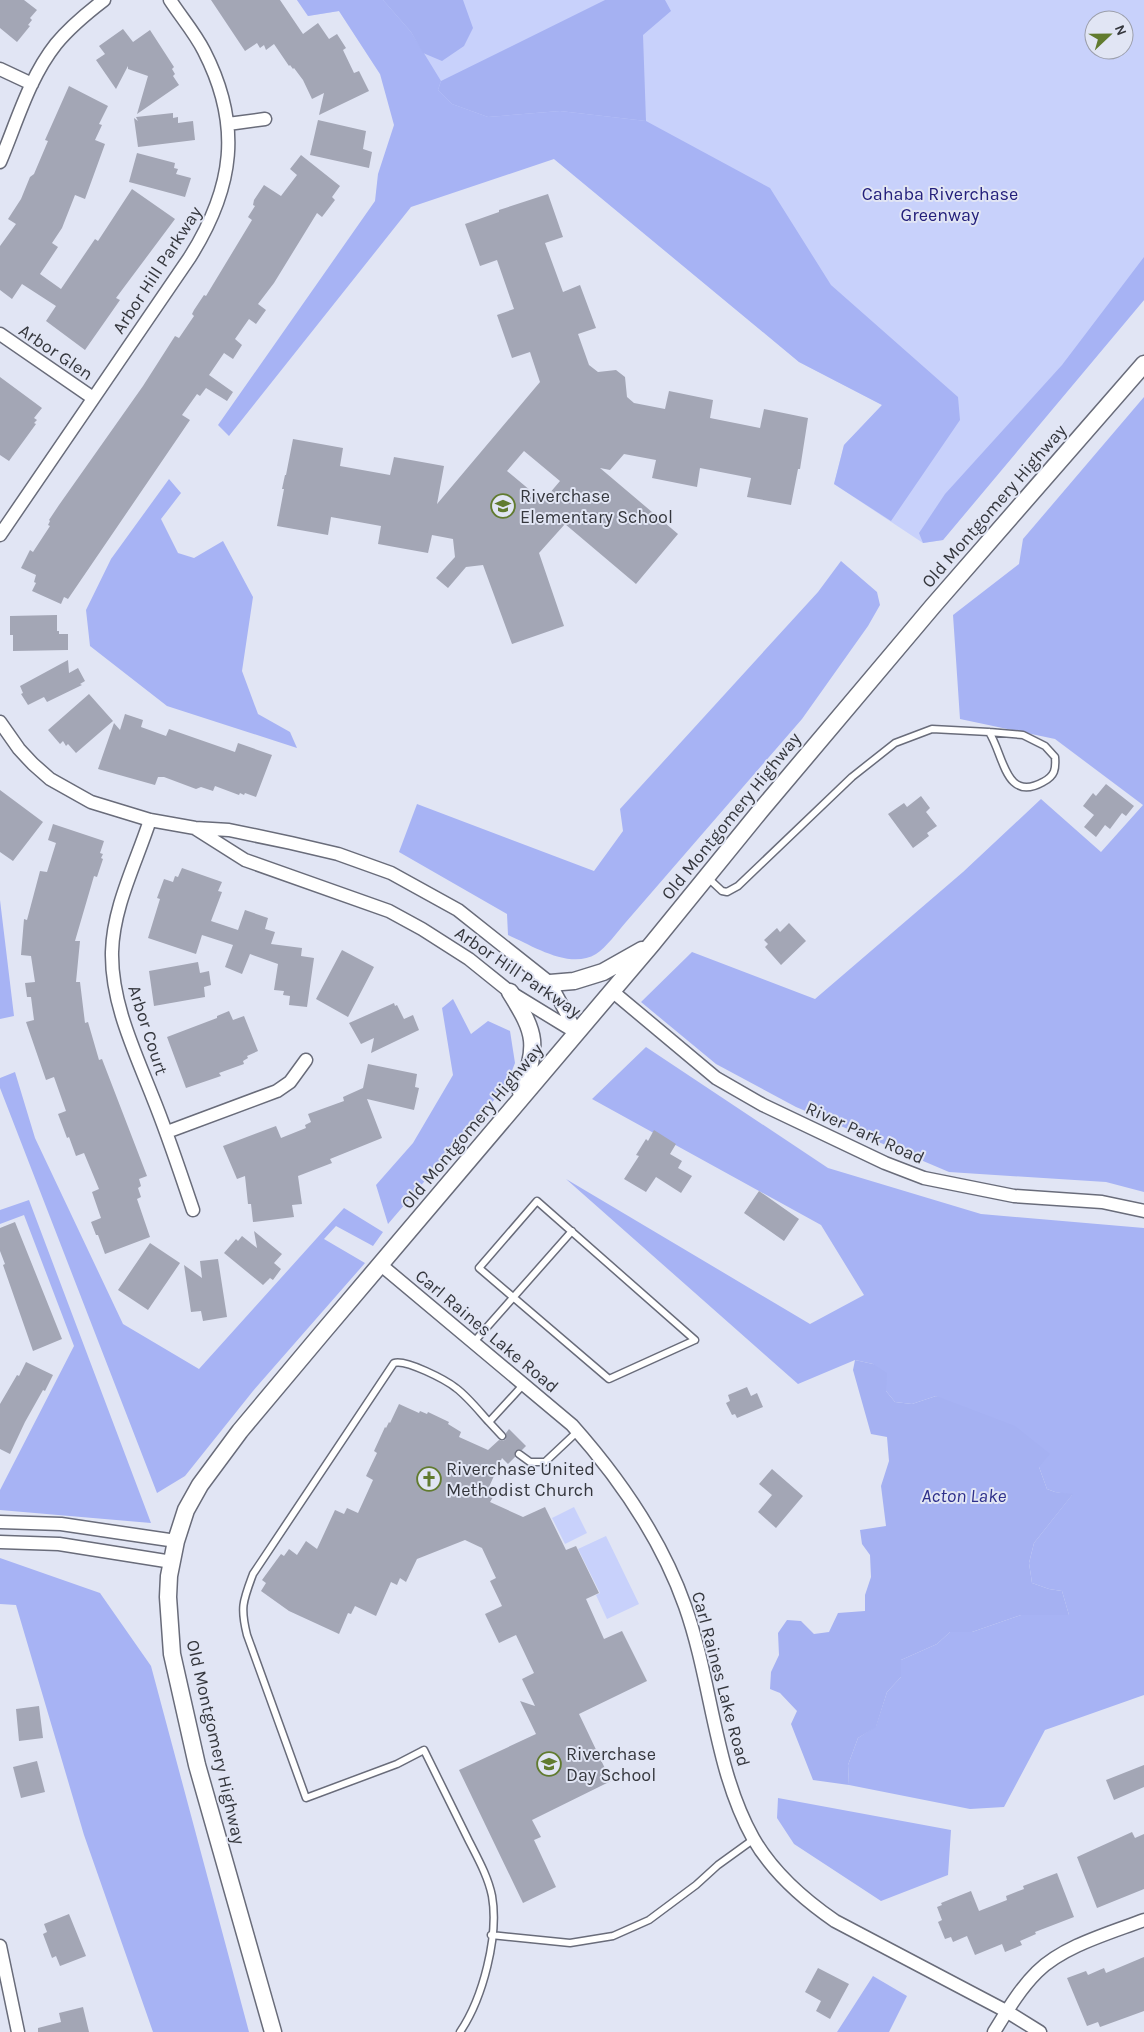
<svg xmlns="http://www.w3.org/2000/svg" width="1144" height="2032" font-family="Karla,sans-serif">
<rect width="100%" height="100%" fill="#e1e5f4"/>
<!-- green -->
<path fill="#c8d1fb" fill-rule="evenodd" d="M297 0H1144V300L943 540 923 543 834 484 844 445 882 405 799 362 554 159 380 74 339 11 308 16ZM1094 20H1124V50H1094Z
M574 1507 587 1533 565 1544 552 1518Z
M606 1536 639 1604 607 1619 596 1595 600 1593 578 1549Z"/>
<!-- forest -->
<path fill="#a7b3f4" d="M297 0H383L411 32 441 81 438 90 452 104 488 117 560 111 646 121 770 188 831 285 958 397 960 420 891 521 834 484 844 445 882 405 799 362 554 159 411 207 229 436 218 425 375 201 378 174 394 125 380 74 339 11 308 16Z
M1144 257V300L943 540 923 543 919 533 945 494 1062 365Z
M1144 397V1192L1106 1182 949 1172 796 1107 716 1064 641 1002 692 952 815 999 963 872 1041 799 1101 852 1143 805 1055 739 960 719 953 615 1019 564 1023 539Z
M169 479 181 493 161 519 178 553 194 558 223 541 253 597 242 671 258 714 290 732 297 748 167 706 90 646 86 610 111 559Z
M841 561 877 592 880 605 868 626 802 719 626 922C618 931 606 948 596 954 570 970 533 946 508 935L507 914 399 852 417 804 594 871 623 831 620 809 818 592Z
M0 900 14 1016 0 1019Z
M453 999 471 1034 488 1021 510 1031 515 1063 506 1086 388 1224 376 1185 413 1143 453 1075 442 1008Z
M646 1047 828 1168 981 1214 1144 1228V1695L1045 1730 1004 1807 970 1809 849 1785 848 1765 858 1738 876 1726 887 1692 901 1677V1660L937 1644 950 1632H972L1021 1615H1069L1062 1591 1049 1589 1032 1583 1029 1563 1034 1543 1072 1495 1055 1492 1047 1489 1039 1467 936 1396 912 1404 895 1402 886 1391 873 1364 855 1360 798 1384 566 1179 810 1324 864 1295 821 1225 592 1099Z
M15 1072 35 1138 123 1324 199 1369 344 1208 383 1232 373 1246 336 1226 324 1239 365 1263 253 1391 185 1476 157 1493 0 1088V1078Z
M29 1200 151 1523 0 1510V1490L74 1346 24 1215 0 1224V1210Z
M0 1558 100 1593 151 1666 249 2032H153L84 1835 16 1605 0 1604Z
M778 1798 951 1830 948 1875 881 1901 794 1844 777 1818Z
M873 1976 907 1996 889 2032H837Z"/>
<!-- water -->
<path fill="#a5b1f2" d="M383 0H463L473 28 464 46 442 61 423 53 411 32Z
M605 0H665L671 11 643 35 646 121 560 111 488 117 452 104 438 90 441 81Z
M855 1360 873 1364 887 1373 886 1391 895 1402 912 1404 936 1396 1015 1426 1050 1454 1039 1467 1047 1489 1055 1492 1073 1494 1034 1543 1029 1563 1032 1583 1049 1589 1062 1591 1069 1615H1021L972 1632H950L937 1644 901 1660V1677L887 1692 876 1727 858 1738 848 1765 849 1785 813 1780 791 1724 797 1711 780 1693 770 1689 771 1672 779 1655 778 1633 787 1620 801 1621 814 1634 829 1632 838 1613 865 1611V1595L871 1577 870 1555 862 1544 860 1530 886 1526 881 1486 889 1461 887 1437 871 1434 853 1370Z"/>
<!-- building -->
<path fill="#a3a6b5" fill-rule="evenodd" d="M0 0H24L37 10 30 18 32 20 28 25 30 26 17 42 0 28Z
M211 0H280L303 34 318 23 329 39 337 34 346 48 343 50 354 73 359 71 369 91 319 115 324 93 312 99 303 80 294 68 293 69 290 65 289 66 274 44 266 50 264 45 260 48 257 43 245 51Z
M123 29 133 42 150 30 174 67 172 69 175 74 173 76 179 85 137 114 148 76 128 69V66L116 89 96 60 105 54 99 46Z
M69 86 108 106 99 124 102 125 95 140 105 144 85 199 75 195 62 228 52 243 58 247 40 274 61 289 95 239 98 241 132 189 175 219 116 298 120 300 85 350 46 321 56 306 22 284 12 299 0 290V246L16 224 8 219 21 199 30 177 34 174 48 141 45 140Z
M173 113V118L178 117V123L193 121 195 140 138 147 134 118 138 121 136 117Z
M318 120 366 131 363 149 372 152 369 168 310 155Z
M137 153 175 163 174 168 178 169 176 174 191 178 185 197 129 182Z
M301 155 340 186 332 197 335 200 322 217 317 213 274 283 258 304 266 310 256 324 249 319 235 339 242 345 233 359 224 353 209 375 233 392 227 401 206 388 200 396 197 394 182 415 190 420 68 599 64 597 61 604 32 591 36 583 34 582 36 575 21 568 30 550 33 552 50 526 48 525 50 521 49 520 59 505 143 386 175 336 179 338 194 316 192 314 194 310 204 295 206 296 252 220 248 217 255 206 253 205 254 200 264 185 281 196 297 175 290 169Z
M548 194 563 237 545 243 563 292 580 285 596 328 578 334 589 365 598 372 616 370 625 377 627 397 634 403 665 409 669 391 713 400 710 418 760 428 764 409 808 418 800 469H798L791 505 747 497 751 478 700 468 697 487 652 478 656 460 624 454 610 470 600 468 678 534 636 584 565 524 539 553 564 626 512 644 483 565 466 567 448 588 436 578 455 557 453 539 432 535 428 553 378 544 381 526 331 517 328 535 277 526 284 489H282L285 475H286L293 439 343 448 340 466 390 475 394 457 444 466 437 504 540 382 530 352 512 358 497 315 514 309 497 260 480 266 465 224 499 212V210ZM524 451 560 481 543 501 507 471Z
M0 377 42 408 34 418 37 420 34 423 36 424 9 461 0 455Z
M57 615V631H59V634H68V650L13 651V635H10V616Z
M68 660 69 673 78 668 85 681 80 684 82 685 47 702 44 697 28 705 21 694 23 693 20 686Z
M89 694 113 721 76 753 68 744 66 746 63 741 60 744 48 730Z
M125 714 143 720 141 727 166 736 169 729 235 752 238 743 272 755 256 797 245 793 244 795 240 793 239 795 215 786 213 791 201 787 196 789 164 777H158L155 785 98 769 114 723 120 730Z
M1106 784 1134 806 1126 816 1122 813 1110 829 1105 825 1096 837 1084 827 1094 815 1083 806 1093 793 1096 796Z
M0 790 43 822 13 861 0 852Z
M921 796 930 808 926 812 937 826 927 833 929 836 913 848 888 814 904 803 907 807Z
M53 824 104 841 100 853 103 854 101 858 103 859 97 877 94 876 75 941H80L76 982H80L85 1023 88 1022 99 1060 102 1059 147 1176 139 1179 141 1186 138 1188 141 1197 137 1199 150 1237 105 1254 98 1235H96L91 1222 101 1218 92 1192 99 1189 84 1153 76 1156 69 1137 67 1138 58 1114 66 1111 54 1077 46 1080 26 1022 34 1020 31 997H27L25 983 35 982 31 956 21 955 24 919 27 920 40 871 47 872 56 843 48 840Z
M182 868 222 882 218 891 222 892 211 921 238 930 245 910 268 918 265 929 275 932 271 944 302 948 301 956 314 958 307 1007 289 1005 290 996 283 995 284 991 274 990 278 964 250 954 242 974 225 967 233 945 202 935 196 954 148 938 160 899 157 898 164 879 173 882 175 876 178 877Z
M789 923 806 941 781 965 765 947 768 944 764 940 777 928 780 932Z
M342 950 374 967 348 1017 316 999Z
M198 962 200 973 209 971 211 985 204 987 205 997 154 1006 149 971Z
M394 1003 395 1006 397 1005 404 1019 413 1015 419 1030 371 1053 374 1038 361 1044 349 1023Z
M229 1011 233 1020 244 1016 258 1051 247 1056 248 1058 243 1061 244 1064 219 1073 221 1076 186 1088 167 1037 217 1018V1016Z
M368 1064 417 1074 415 1087 419 1088 414 1110 367 1099 382 1138 330 1159 332 1163 298 1176 302 1204 292 1205 294 1217 253 1222 251 1204H248L245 1176 237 1179 223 1146 276 1126 281 1138 306 1128 305 1125 311 1122 308 1114 344 1101 343 1097 363 1088Z
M654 1130 676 1144 670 1154 682 1161 678 1168 692 1176 681 1193 656 1177 646 1192 624 1179 639 1156 636 1155 646 1139 648 1141Z
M759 1191 799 1219 784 1241 744 1213Z
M15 1222 62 1339 33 1351 3 1265 5 1264 0 1251V1228Z
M254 1231 282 1254 274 1263 281 1269 273 1280 270 1278 263 1285 224 1253 236 1239 238 1241 242 1236 257 1248Z
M150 1243 180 1263 148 1310 118 1290Z
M218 1259 227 1317 203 1321 201 1311 191 1312 184 1265 202 1278 200 1261Z
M26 1362 53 1375 45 1391 43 1390 25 1422 10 1454 0 1449V1404L17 1375 19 1376Z
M747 1387 751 1396 757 1393 763 1407 737 1418 735 1414 732 1415 726 1403 730 1401 728 1395Z
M399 1404 419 1413 420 1411 427 1414 428 1412 449 1422 448 1424 461 1432 459 1437 488 1450 499 1440 503 1441 506 1439V1433L509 1429 526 1446 522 1450 515 1451V1457L508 1464 502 1458 489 1487 492 1489 489 1496 493 1497 490 1502 523 1517 545 1507 566 1550 576 1546 599 1593 586 1599 604 1639 622 1631 647 1681 579 1714 611 1781 532 1820 541 1837 534 1840 556 1887 523 1903 459 1770 536 1734 520 1701 535 1706 522 1679 534 1673 516 1635 499 1643 485 1614 502 1606 490 1581 496 1578 482 1548 465 1540 417 1559 406 1582 400 1578 397 1585 391 1582 376 1616 355 1606 351 1614 348 1613 339 1634 289 1611 261 1591 266 1583 262 1580 281 1554 284 1556 289 1549 297 1555 306 1541 317 1549 335 1510 344 1514 347 1508 358 1513 373 1480 366 1476 377 1453 374 1451 385 1427 386 1428 389 1422 390 1423Z
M772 1469 803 1496 776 1528 758 1512 772 1495 759 1484Z
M39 1706 43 1738 19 1741 16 1709Z
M37 1761 45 1792 21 1798 13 1767Z
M1144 1765V1787L1114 1800 1106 1780Z
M1132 1832 1135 1838 1144 1834V1889L1097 1908 1077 1857Z
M1057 1873 1074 1917 1035 1932 1036 1934 1020 1941 1022 1945 1005 1952 1002 1944 975 1955 967 1936 953 1942 951 1937 945 1939 938 1922 942 1920 937 1907 942 1905 941 1903 971 1891 979 1911 1007 1900 1006 1896 1024 1889 1023 1886Z
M69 1914 86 1956 60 1966 56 1956 52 1958 43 1934 47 1932 44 1924Z
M1144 1957V2011L1100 2027 1098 2022 1087 2026 1067 1978 1086 1971 1088 1975 1104 1968 1106 1973Z
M818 1968 849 1984 830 2019 816 2011 821 2001 805 1992Z
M83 2007 89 2032H38V2028L61 2022 59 2013Z"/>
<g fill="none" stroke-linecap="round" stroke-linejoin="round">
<!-- service casing -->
<g stroke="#696c7a" stroke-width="9">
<path id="service" d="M707 877 722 891 727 892 738 886 852 777 895 743 932 729 989 732 1023 735 1045 746 1055 757C1056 769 1055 776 1043 782 1005 803 1004 755 989 732
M537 1201 695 1340 609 1379 479 1268Z
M473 1343 572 1231
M489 1422 502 1436
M519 1454 530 1462H545L578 1431
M491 1935 570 1943 613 1936 649 1920 696 1885 718 1865 754 1839
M460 2032C483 1998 499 1936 492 1896 488 1876 477 1857 468 1839 453 1809 439 1780 424 1750L397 1764 306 1798 247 1635C240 1607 243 1601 253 1574L394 1363C406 1359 446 1380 456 1388 468 1397 479 1411 489 1422L523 1385"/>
</g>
<!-- minor casing -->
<g stroke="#696c7a" stroke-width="15">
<path id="minor" d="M0 69 32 84
M228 124 265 119
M0 162C17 122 29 78 56 44 70 27 87 13 104 0
M0 334 93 398
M0 535 190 257C234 187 242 125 204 51 195 33 181 17 170 0
M0 722 19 749 33 764 50 779 91 802 150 820 195 828 229 830 291 843 338 854 391 873 458 910 550 983 577 1033
M150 820C136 863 113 907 112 952 111 1003 135 1052 153 1098 168 1135 180 1172 193 1210
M196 829 245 860 389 911 422 929 469 959 510 992 577 1033
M612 991 716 1078 763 1105 885 1163 924 1178 1014 1196 1102 1202 1144 1211
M167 1132 277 1091 290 1082 306 1060
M381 1265 572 1425C620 1479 661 1538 685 1606 712 1682 714 1768 753 1838 773 1873 803 1899 835 1921L1006 2011 1040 2032
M0 1522 61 1524 176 1541
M0 1542 59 1544 172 1562
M0 1946 18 2032
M994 2032C1007 2011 1019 1990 1037 1972 1063 1946 1110 1933 1144 1920"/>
</g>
<!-- tertiary casing -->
<g stroke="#696c7a" stroke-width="19">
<path id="tertiary" d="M550 983 574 981 603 972 642 950
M510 992C537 1035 538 1044 521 1092
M273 2032 197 1765 172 1654 168 1597 169 1576 176 1541 186 1510 200 1485 240 1431 323 1332 652 944 761 810 933 606 1144 364"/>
</g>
<!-- service -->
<use href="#service" stroke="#fff" stroke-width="6"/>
<!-- minor -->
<use href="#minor" stroke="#fff" stroke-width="12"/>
<!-- tertiary -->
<use href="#tertiary" stroke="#fff" stroke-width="16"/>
</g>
<!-- icons -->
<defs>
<g id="school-ring" transform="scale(1.25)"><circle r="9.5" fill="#e1e5f4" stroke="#617b2f" stroke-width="1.5"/><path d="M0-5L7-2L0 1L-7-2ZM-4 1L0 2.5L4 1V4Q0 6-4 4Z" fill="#617b2f"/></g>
<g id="church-ring" transform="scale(1.25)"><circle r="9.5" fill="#e1e5f4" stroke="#617b2f" stroke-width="1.5"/><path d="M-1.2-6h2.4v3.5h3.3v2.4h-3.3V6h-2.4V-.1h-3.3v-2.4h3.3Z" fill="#617b2f"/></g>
</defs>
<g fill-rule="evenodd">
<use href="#school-ring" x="503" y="506"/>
<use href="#church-ring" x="429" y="1479"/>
<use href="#school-ring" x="549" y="1764"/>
</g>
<g text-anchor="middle" stroke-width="4" stroke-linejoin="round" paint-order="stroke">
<!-- park labels -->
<g font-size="18" fill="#24207b" stroke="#e1e5f4">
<text x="940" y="200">Cahaba Riverchase<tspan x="940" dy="21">Greenway</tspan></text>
</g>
<!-- street labels -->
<g font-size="18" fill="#35373d" stroke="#e1e5f4">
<text transform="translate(157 270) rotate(-57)" y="6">Arbor Hill Parkway</text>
<text transform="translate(56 352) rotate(34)" y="6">Arbor Glen</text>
<text transform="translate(994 506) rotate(-49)" y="6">Old Montgomery Highway</text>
<text transform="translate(731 816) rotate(-51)" y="6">Old Montgomery Highway</text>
<text transform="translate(518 972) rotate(34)" y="6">Arbor Hill Parkway</text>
<text transform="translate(148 1030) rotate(72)" y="6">Arbor Court</text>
<text transform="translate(472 1126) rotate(-50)" y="6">Old Montgomery Highway</text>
<text transform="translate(865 1133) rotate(24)" y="6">River Park Road</text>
<text transform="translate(487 1331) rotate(40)" y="6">Carl Raines Lake Road</text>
<text transform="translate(721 1679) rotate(75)" y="6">Carl Raines Lake Road</text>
<text transform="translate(216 1742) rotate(77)" y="6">Old Montgomery Highway</text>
</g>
<!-- poi labels -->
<g font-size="18" fill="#35373d" stroke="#e1e5f4" text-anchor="start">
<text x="520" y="502">Riverchase<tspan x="520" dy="21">Elementary School</tspan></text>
<text x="446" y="1475">Riverchase United<tspan x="446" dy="21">Methodist Church</tspan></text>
<text x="566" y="1760">Riverchase<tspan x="566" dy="21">Day School</tspan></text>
</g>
<!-- water labels -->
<g font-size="19" font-style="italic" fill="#2e308b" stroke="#e1e5f4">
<text x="964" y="1502">Acton Lake</text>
</g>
</g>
<!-- north arrow -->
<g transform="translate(1109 35) rotate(68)"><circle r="24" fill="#e1e5f4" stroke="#9c9fab"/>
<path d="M0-4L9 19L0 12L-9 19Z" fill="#617b2f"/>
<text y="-8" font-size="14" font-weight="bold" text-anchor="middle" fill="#35373d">N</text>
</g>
</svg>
